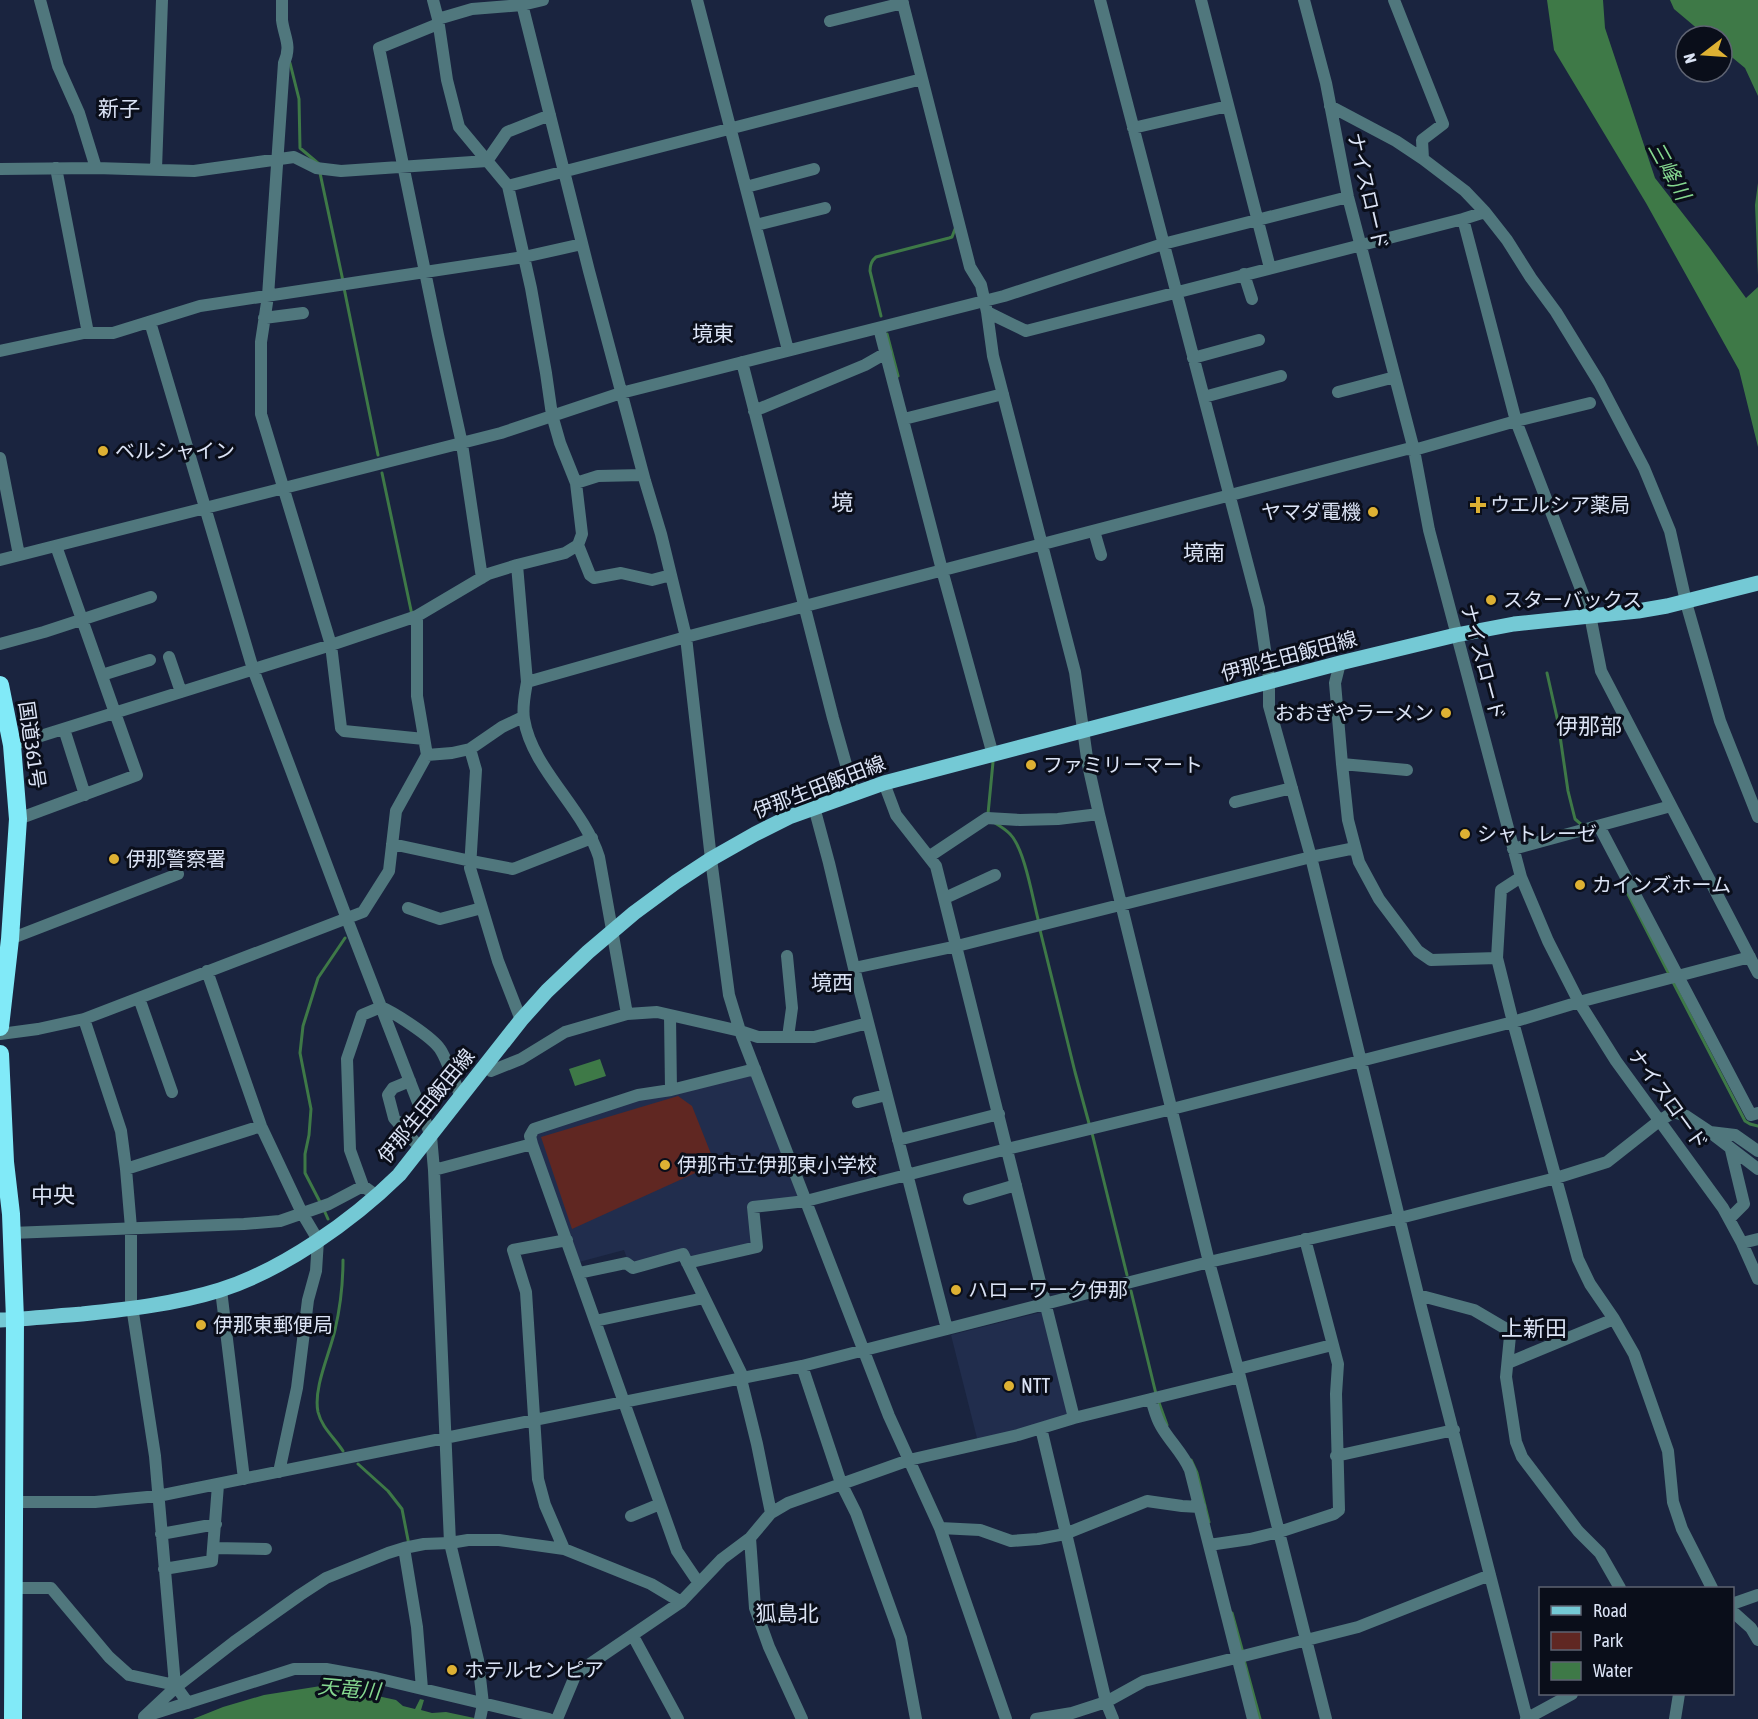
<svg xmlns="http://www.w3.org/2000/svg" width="1758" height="1719" font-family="'Asap Condensed','Noto Sans JP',sans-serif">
<rect width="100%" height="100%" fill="#1a243f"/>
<!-- built -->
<path fill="#212d4d" d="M751 1072 798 1192 797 1199 749 1206 754 1246 692 1259 635 1264 628 1261 624 1250 579 1262 534 1137 537 1129 637 1098Z
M1046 1311 1072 1416 978 1442 951 1335Z"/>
<!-- green -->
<path fill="#602722" d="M678 1096 692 1106 715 1164 572 1229 541 1137Z"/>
<!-- water -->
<path fill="#3e7947" d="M1547 0H1603L1605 28 1655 178 1709 247 1746 298 1758 287V447L1739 370 1646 203 1554 50Z
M1670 0H1758V96L1745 68 1722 49V36H1706L1674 9Z
M1758 183V275L1755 205Z
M600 1059 606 1076 575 1086 569 1069Z
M327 1685 396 1700 403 1706 415 1709 420 1699 424 1700 421 1710 432 1713 446 1712 479 1719H193L223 1707 264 1695Z"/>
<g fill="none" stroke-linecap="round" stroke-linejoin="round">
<!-- stream -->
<path stroke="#3e7947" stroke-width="3" d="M290 63 299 99 300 148 319 164
M320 173 343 281
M344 288 378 455
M881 316 870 271C870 265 871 261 876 257L949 238 952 237 955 229
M887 334 898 376
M382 473 412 615
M1547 673 1558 722 1568 791 1575 819 1583 826
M988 814 993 762
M995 823C1000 826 1006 830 1010 834 1025 849 1033 901 1039 923
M1628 894 1670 976
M1040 930 1075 1072 1090 1127
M1673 982 1745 1121 1750 1124 1758 1126
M1092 1133 1127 1275
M321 1204 305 1173V1154L309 1135 311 1109 300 1053 303 1026 318 978 345 938
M324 1210 328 1219
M1131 1291 1156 1394
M1158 1400 1167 1425
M343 1451C334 1437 322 1428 318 1412 313 1388 330 1353 335 1330 341 1304 343 1286 343 1260
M1191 1460 1197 1473 1209 1522
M358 1464 388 1491 402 1509 409 1545
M1232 1613 1243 1653
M1244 1660 1260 1719"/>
<!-- minor -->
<path stroke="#50777d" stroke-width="12" d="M40 0 58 66 79 113 96 168
M282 0C282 7 282 13 282 20 284 37 292 45 284 63L268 296 261 342V414L331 645 341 728 344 731 424 739
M433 0 438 19 447 80 459 127 508 186 531 288 546 373 552 415 560 443 576 483 582 534 578 545
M521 0 589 271 645 481 661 534 686 637 711 859 729 995 740 1031 889 1416 940 1528 1006 1719
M697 0 788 350
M902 0 970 267 981 285 987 312 1026 331 1463 219 1485 212
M1100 0 1259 608 1269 678V706L1311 857 1421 1307 1527 1719
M1201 0 1270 268
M1304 0 1326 83 1348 197 1414 450 1429 530 1521 877 1548 941 1579 1002 1616 1061 1723 1208 1742 1243 1758 1279
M1394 0 1443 124 1422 140 1423 159
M438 19 472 9 522 5 543 0
M830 21 903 3
M438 24 379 48 438 335 462 444 482 578
M1330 106 1396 141 1423 159 1465 191 1485 212 1507 240 1531 278 1556 312 1599 382 1644 468 1670 531 1687 606 1720 721 1758 817
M1133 128 1228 106
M487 161 507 132 550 115
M56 168 88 333
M0 169 96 168 194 171 294 157 316 168 341 171 487 161
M156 169 162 0
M508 186 922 79
M746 187 814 169
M1463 219 1516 421 1589 610 1601 671 1758 973
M756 225 825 208
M1244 274 1252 299
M987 312 993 356 1075 672 1088 765 1099 814 1209 1262 1238 1369 1326 1719
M264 318 303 313
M150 322 253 669 347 919 431 1136 434 1170 450 1543 478 1660 483 1704 480 1719
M879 328 942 570 993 755
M0 351 84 333H113L200 306 524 257 582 244
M1193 358 1259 340
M742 362 833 718 854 793
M1338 392 1395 377
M1204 397 1281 376
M754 411 865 365 886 353
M904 419 1003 394
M0 458 19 555
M576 483 598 476 643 475
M1094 531 1101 555
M0 560 501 433 621 393 1004 296 1163 244 1348 197
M517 565 527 682
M0 644 44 632 151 597
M169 657 181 692
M1340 663 1335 683 1342 764 1348 820 1359 862 1379 899 1418 951 1431 960 1497 958
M102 675 150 660
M64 729 85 795
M12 745 331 645 417 616 488 574 517 565 565 553 578 545 590 575 594 578 621 573 652 580 671 575
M470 749 476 770 470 868 498 961 521 1020
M427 755 452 753 470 749 502 727 523 717
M1342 764 1407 770
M884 783 896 815 936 866 1074 1418
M1235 802 1292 788
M814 807 829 863 854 968 947 1329
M18 819 137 775 56 546
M1599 826 1751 1115 1758 1113
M392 844 471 861 513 869 592 838
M1513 849 1671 806
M930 856 987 818 1020 820 1058 819 1099 814
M1521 877 1501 890 1497 958 1513 1022 1578 1259 1590 1284 1614 1319 1634 1354 1668 1451 1673 1502 1682 1529 1712 1588
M945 898 995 875
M408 908 440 919 482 908
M10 939 178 874 172 858
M787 956 792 1008 788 1037
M854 968 957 946 1311 857 1355 848
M207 971 261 1126 302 1213 318 1240 316 1271 308 1300 297 1388 279 1472
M139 998 172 1092
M627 1014 599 857C583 807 532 769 524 719 522 706 525 694 527 682L686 637 1407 449 1414 450 1516 421 1590 403
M670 1016 671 1090
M84 1019 121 1131 126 1169 131 1228V1300L155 1456 175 1685 188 1703
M0 1034 38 1029 84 1019 363 912 389 871 396 811 427 755 417 696V616
M486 1065 491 1071 521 1059 565 1032 627 1014 657 1012 740 1031 758 1037H814L868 1023
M410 1081 393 1088 388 1095 394 1118 421 1149
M858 1102 886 1095
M1711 1133 1758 1169
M898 1140 999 1114
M126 1169 261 1126
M434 1170 532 1144
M363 1186 350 1150 347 1059 362 1015 381 1007C395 1013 432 1037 440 1049 447 1059 455 1084 461 1097
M969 1199 1016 1185
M1729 1219 1744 1204 1731 1150
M11 1233 244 1224 280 1221 329 1204 363 1186 377 1196
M1742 1243 1758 1239
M687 1263 757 1247 753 1207 806 1201 1007 1149 1172 1109 1513 1022 1579 1002 1750 957
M579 1273 626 1263 633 1268 683 1254 741 1373 742 1383 757 1444 771 1513
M221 1290 244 1479
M1418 1295 1474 1310 1508 1330 1510 1336 1506 1377 1516 1442 1522 1457 1578 1531 1600 1553 1620 1588
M595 1321 704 1298
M1508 1363 1614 1319
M802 1366 841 1483 856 1513 901 1638 916 1719
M1238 1369 1332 1345
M1151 1399C1154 1408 1156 1418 1161 1426 1170 1442 1183 1453 1190 1470L1253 1719
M1041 1428 1106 1702 1113 1719
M1336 1456 1454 1430
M14 1502H95L158 1496 802 1366 1209 1262 1400 1218 1556 1178 1607 1162 1659 1121 1674 1112 1686 1116 1710 1132 1735 1135 1758 1151
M631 1516 660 1504
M940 1528 980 1530 1011 1541 1038 1539 1065 1534 1147 1501 1182 1506 1200 1507
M161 1534 216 1524
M750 1538 755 1608 769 1647 802 1719
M1209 1545 1250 1539 1279 1532 1334 1514 1339 1510 1336 1394 1338 1364 1305 1239
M213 1548 266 1549
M404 1548 417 1627 422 1689
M564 1549 545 1505 538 1479 526 1292 513 1250 567 1240
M164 1569 212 1561 218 1485
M698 1582 677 1551 532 1144 530 1136 534 1129 638 1095 671 1090 755 1069
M14 1588H51L109 1657 129 1675 175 1685
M1732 1604 1758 1595
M1732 1611 1751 1628 1758 1640
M633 1636 678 1719
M149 1715 294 1669H326L376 1678 549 1719
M144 1717 176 1687 234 1642 300 1595 326 1578 388 1553 404 1548 424 1544 450 1543 468 1540H499L564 1549 651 1584 681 1602
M557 1719 575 1676 587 1666 681 1602 722 1559 750 1538 771 1513 788 1503 909 1460 1018 1435 1074 1418 1240 1377
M1036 1719 1072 1713 1106 1702 1144 1681 1358 1627 1490 1575
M1526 1719 1572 1694
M1675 1719 1679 1694"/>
<!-- major -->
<path stroke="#74c9d5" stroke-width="15" d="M0 1320C27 1319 54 1316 82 1314 129 1309 175 1304 220 1290 283 1270 352 1221 399 1175L521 1020 547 991 588 952 634 913 676 882 711 859 755 834 789 817 884 783 1340 663 1456 635 1514 624 1638 611 1667 606 1758 583"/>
<!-- highway -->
<path stroke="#81eaf8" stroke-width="18" d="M0 685 12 745 18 819 10 939 0 1027
M0 1054 5 1162 11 1214 15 1319 13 1719"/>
</g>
<!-- markers -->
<g fill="#deb133" stroke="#0a0e1a" stroke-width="2">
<circle cx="103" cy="451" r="6"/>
<path d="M1475 496h6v6h6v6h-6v6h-6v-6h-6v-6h6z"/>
<circle cx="1373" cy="512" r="6"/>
<circle cx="1491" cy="600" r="6"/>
<circle cx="1446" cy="713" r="6"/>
<circle cx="1031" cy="765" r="6"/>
<circle cx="1465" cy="834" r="6"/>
<circle cx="114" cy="859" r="6"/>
<circle cx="1580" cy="885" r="6"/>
<circle cx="665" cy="1165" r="6"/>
<circle cx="956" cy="1290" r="6"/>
<circle cx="201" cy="1325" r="6"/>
<circle cx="1009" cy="1386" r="6"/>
<circle cx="452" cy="1670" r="6"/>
</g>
<g text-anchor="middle" stroke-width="6" stroke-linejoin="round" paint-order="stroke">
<!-- street labels -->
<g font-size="20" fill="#dbe3f5" stroke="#0a0e1a">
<text transform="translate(1368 191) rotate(77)" y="7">ナイスロード</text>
<text transform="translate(1289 656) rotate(-15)" y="7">伊那生田飯田線</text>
<text transform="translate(1483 662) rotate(75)" y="7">ナイスロード</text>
<text transform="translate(32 745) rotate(82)" y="7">国道361号</text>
<text transform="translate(819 787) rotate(-21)" y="7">伊那生田飯田線</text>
<text transform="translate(1668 1099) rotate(54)" y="7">ナイスロード</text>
<text transform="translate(426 1106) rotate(-51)" y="7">伊那生田飯田線</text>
</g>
<!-- poi labels -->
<g font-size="20" fill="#dbe3f5" stroke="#0a0e1a" text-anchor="start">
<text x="115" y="458">ベルシャイン</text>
<text x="1490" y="512">ウエルシア薬局</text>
<text x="1361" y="519" text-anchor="end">ヤマダ電機</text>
<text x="1503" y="607">スターバックス</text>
<text x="1434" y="720" text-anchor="end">おおぎやラーメン</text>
<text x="1043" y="772">ファミリーマート</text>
<text x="1477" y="841">シャトレーゼ</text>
<text x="126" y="866">伊那警察署</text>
<text x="1592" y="892">カインズホーム</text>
<text x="677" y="1172">伊那市立伊那東小学校</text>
<text x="968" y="1297">ハローワーク伊那</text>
<text x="213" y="1332">伊那東郵便局</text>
<text x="1021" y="1393">NTT</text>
<text x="464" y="1677">ホテルセンピア</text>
</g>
<!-- neighbourhood labels -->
<g font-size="21" fill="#dbe3f5" stroke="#0a0e1a">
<text x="119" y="116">新子</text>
<text x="713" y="341">境東</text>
<text x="1204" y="560">境南</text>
<text x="832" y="990">境西</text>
<text x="787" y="1621">狐島北</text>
</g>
<!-- water labels -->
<g font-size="21" font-style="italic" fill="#85d890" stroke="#0a0e1a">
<text transform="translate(1669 171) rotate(61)" y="7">三峰川</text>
<text transform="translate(349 1689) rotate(5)" y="7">天竜川</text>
</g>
<!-- quarter labels -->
<g font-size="22" fill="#dbe3f5" stroke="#0a0e1a">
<text x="842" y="510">境</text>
<text x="1589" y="734">伊那部</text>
<text x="53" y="1203">中央</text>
<text x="1534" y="1336">上新田</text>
</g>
</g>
<!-- legend -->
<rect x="1539" y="1587" width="195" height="108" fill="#0a0e1a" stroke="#5e6372" stroke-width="1.5"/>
<rect x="1551" y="1606" width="30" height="9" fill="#74c9d5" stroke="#5e6372" stroke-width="1.5"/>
<text x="1593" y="1617" font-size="18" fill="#dbe3f5">Road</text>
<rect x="1551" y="1632" width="30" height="18" fill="#602722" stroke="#5e6372" stroke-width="1.5"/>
<text x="1593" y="1647" font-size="18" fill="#dbe3f5">Park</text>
<rect x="1551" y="1662" width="30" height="18" fill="#3e7947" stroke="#5e6372" stroke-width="1.5"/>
<text x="1593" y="1677" font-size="18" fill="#dbe3f5">Water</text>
<!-- north arrow -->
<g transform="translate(1704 54) rotate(253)"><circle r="28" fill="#0a0e1a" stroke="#5e6372" stroke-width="1.5"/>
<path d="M0-4.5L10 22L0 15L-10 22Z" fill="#deb133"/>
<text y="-9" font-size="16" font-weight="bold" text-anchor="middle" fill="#dbe3f5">N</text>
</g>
</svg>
